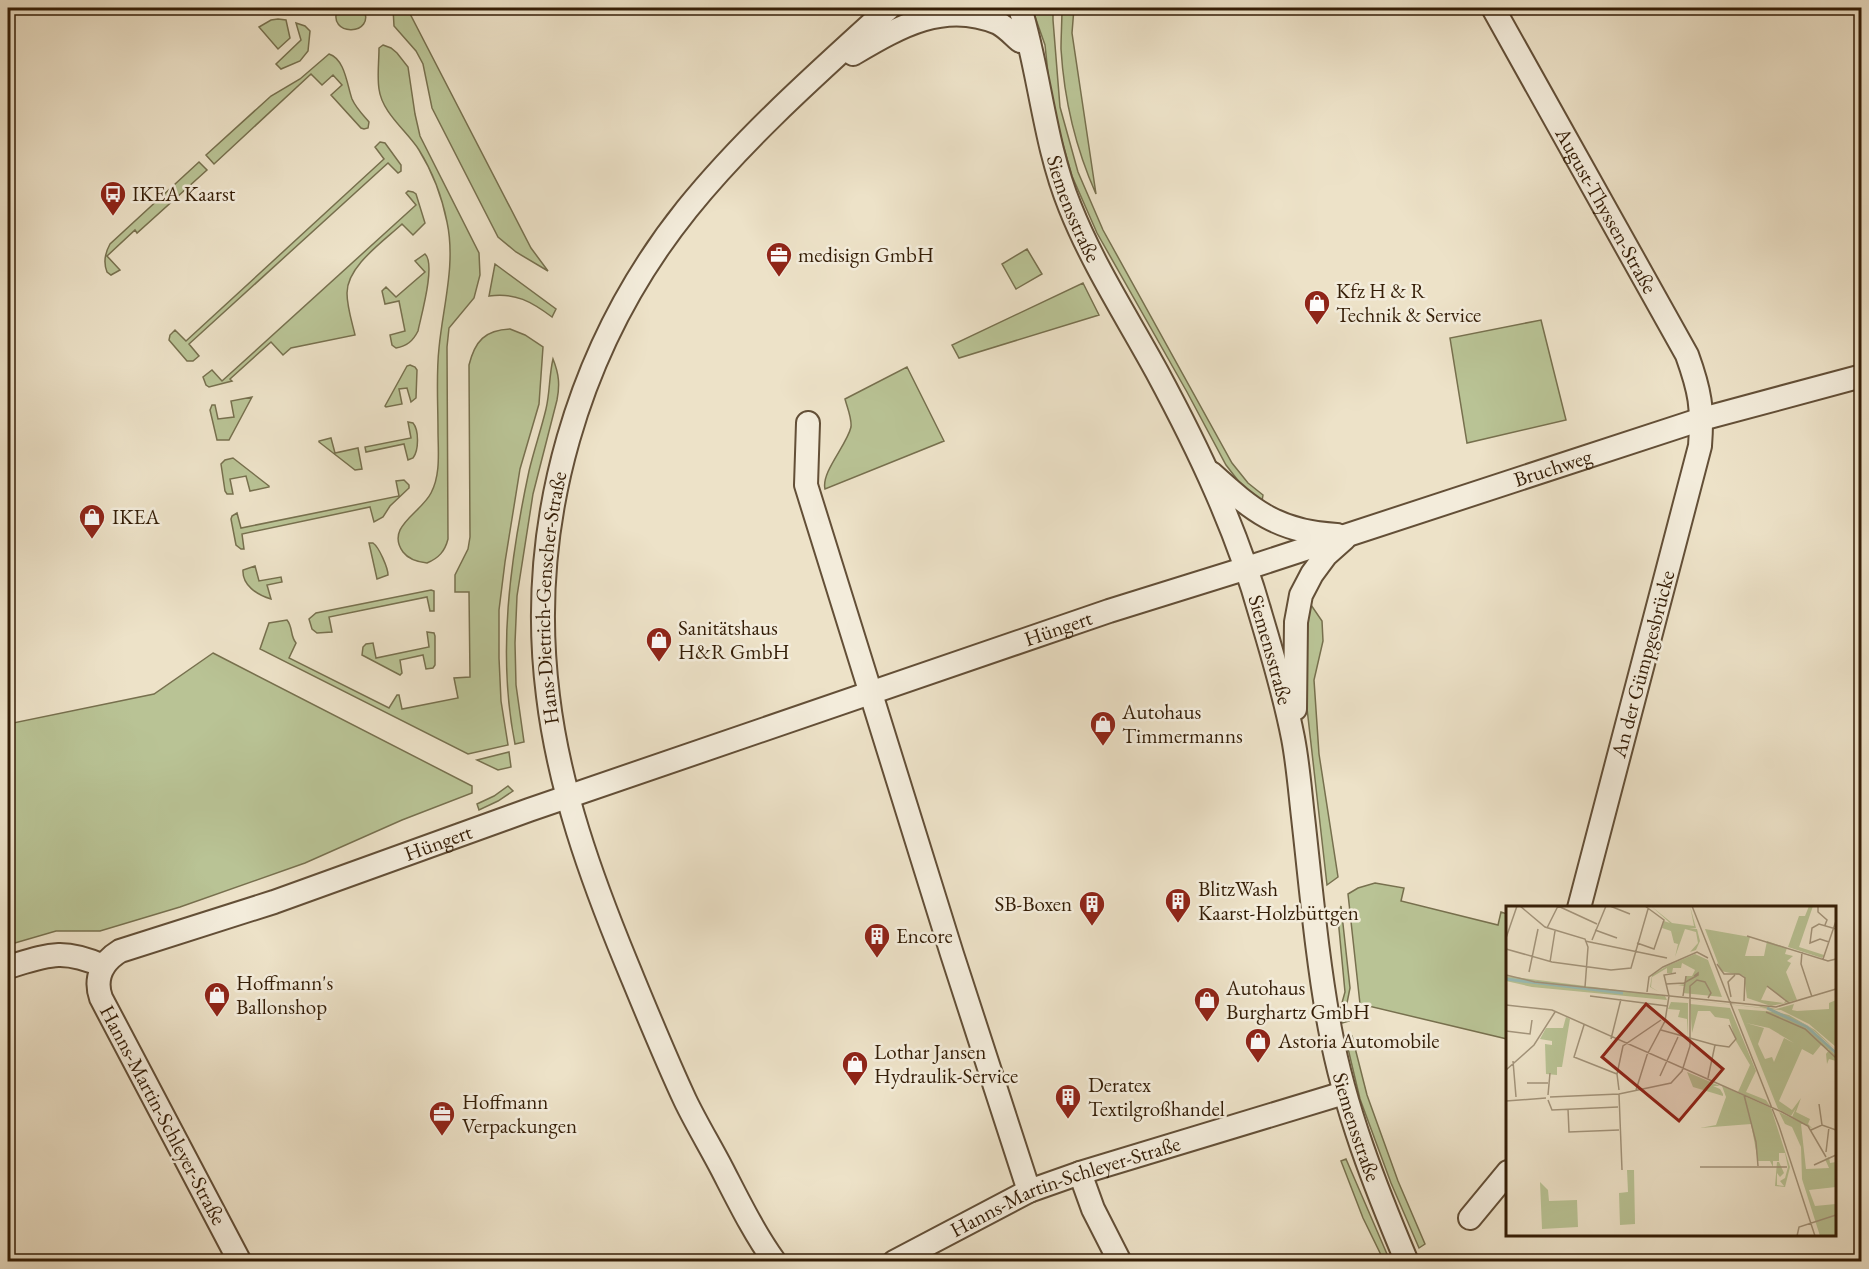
<svg xmlns="http://www.w3.org/2000/svg" width="1869" height="1269" font-family="'EB Garamond',serif">
<rect width="100%" height="100%" fill="#ede2c8"/>
<filter id="stains"><feTurbulence type="fractalNoise" baseFrequency=".00333" numOctaves="4"/><feColorMatrix values="0 0 0 0 .2 0 0 0 0 .09 0 0 0 0 .02 0 0 0 .5 -.17"/></filter>
<radialGradient id="worn" r=".72"><stop offset=".6" stop-color="#630" stop-opacity="0"/><stop offset="1" stop-color="#630" stop-opacity=".3"/></radialGradient>
<!-- green -->
<path fill="#b9c395" stroke="#77704e" stroke-width="1.5" d="M338 8H363C378 36 325 38 338 8Z
M393 8H407L531 248 548 271 516 252 498 237 432 108 423 64 416 51 394 26Z
M1032 8H1053V20L1060 107 1078 172 1103 230 1232 463 1248 483 1263 495 1262 501 1243 487 1226 465 1187 392 1097 233 1072 176 1051 102 1045 45Z
M1062 8H1074L1072 33 1096 194C1076 149 1064 98 1061 49 1061 36 1062 21 1062 8Z
M278 19 286 20 290 38 278 49 259 27 271 20Z
M296 23 305 26 310 31 308 51 300 61 281 69 276 64 301 40Z
M383 45 391 48 397 53 408 67 415 114 420 136 479 253 480 275 474 298 449 328 447 347 448 539C445 551 439 558 427 563 418 562 409 560 403 552 385 527 421 513 431 493 441 474 438 451 438 430 438 403 436 375 439 348 443 306 456 264 447 222 442 197 432 171 419 150 407 131 382 113 379 89 377 76 379 62 379 48Z
M329 54C345 59 347 85 352 99 356 108 363 115 369 122L368 128 364 129 361 128 331 95 342 85 333 75 322 85 311 74 214 164 206 155 271 96 300 79Z
M380 142 385 143 401 165V171L398 173 388 163 189 344 199 356 193 361H187L169 340 170 335 175 330 186 341 384 159 375 147Z
M199 162 207 170 137 233 135 230 107 256 120 270 111 275 107 272C103 262 105 253 110 244Z
M408 191 413 192 416 194 425 223 413 235 402 224C384 241 347 266 347 293 347 307 352 322 355 335L291 348 283 355 271 342 230 379 232 381 209 387 206 385 203 377 212 370 222 381 416 205 406 193Z
M1027 249 1042 274 1016 289 1002 264Z
M425 254C436 264 421 316 418 331 413 341 407 346 396 348L392 345 390 335 405 331 399 301 385 304 382 291 386 287 396 297 425 272 415 261Z
M495 264 556 309 552 317C532 302 515 292 489 296Z
M1083 283 1099 315 959 358 952 345Z
M1541 320 1566 420 1467 443 1450 338Z
M510 329 525 335 543 347 539 404 520 469 505 562 499 610V658L501 701 508 745 468 754 260 649 269 623 287 620C293 627 290 636 296 643L289 658 389 708 397 695H399L402 709 458 698 454 678 470 677 469 592H455V575L468 549 470 537 469 365C475 341 485 330 510 329Z
M553 359C559 374 560 385 557 400L533 494 517 596 515 643 516 685 524 742 515 744C497 654 510 560 529 471 534 450 541 430 546 409 550 392 549 376 553 359Z
M410 365 415 367 417 370 416 398 411 402 407 388 399 389 402 404 386 407 385 406 407 366Z
M907 367 944 441 825 489C821 472 847 445 851 427 852 418 847 407 845 399Z
M252 397 229 440H217L210 410 212 405H215L218 419 234 417 231 401Z
M408 422 413 423C419 430 419 450 413 458L408 460 404 444 366 452 365 447 411 438Z
M331 438 335 453 358 448 362 469 355 470 319 442V441Z
M233 458 269 486V487L250 491 246 476 230 479 233 494H227L225 491 221 464 225 460Z
M404 480 409 485V488L390 506 383 517 374 522 370 507 242 534 244 549H241L236 545 231 519 232 516 237 513 241 528 399 496 396 481Z
M369 543H373C379 547 388 568 388 575L377 579Z
M255 566 259 581 281 577 282 582 267 585 271 599C257 595 242 585 243 570Z
M431 590 434 591V611H430L427 597 329 617 332 632 317 633 312 629 309 619 316 613Z
M1309 602 1322 621 1323 641 1314 680 1319 754 1338 877 1327 885 1303 673 1305 621Z
M427 632 434 633 435 636V665L433 668 426 669 423 655 400 660 402 673 400 675 362 655 363 647 366 644 373 643 376 658 429 647Z
M213 653 472 786V793L402 820 305 863 180 907 100 931H56L8 945V724L154 694Z
M509 752 511 767 498 770 477 760Z
M508 786 513 791 498 801 479 810 477 804 494 796Z
M1375 883 1404 888 1401 901 1498 925 1501 912 1507 914V1039L1360 1004 1348 894 1358 888Z
M1341 906 1350 988 1346 1008 1349 1021 1342 1023 1340 1010 1345 992 1338 918Z
M1345 1036H1352L1367 1095 1398 1181 1425 1244 1419 1248 1391 1183 1360 1099Z
M1346 1159 1390 1261H1384L1363 1218 1341 1161Z"/>
<g fill="none" stroke-linecap="round" stroke-linejoin="round">
<!-- minor casing -->
<g stroke="#634f37" stroke-width="26">
<g id="minor">
<path id="s1" d="M1020 8C1040 73 1044 143 1070 207 1093 265 1127 317 1157 372 1199 450 1237 530 1261 616 1273 656 1285 697 1293 738 1298 764 1300 791 1303 817 1311 888 1317 959 1330 1029 1345 1110 1375 1186 1407 1262"/>
<path id="s2" d="M1493 8 1687 355C1700 391 1703 408 1700 446L1579 908"/>
<path d="M853 54C899 27 944 0 998 23 1006 27 1013 35 1020 41"/>
<path d="M808 423 806 485 952 954 1029 1191"/>
<path d="M1211 473C1253 511 1278 532 1337 535"/>
<path d="M1295 709 1296 622 1301 595 1312 574 1326 555 1344 539"/>
<path d="M8 967C48 955 62 948 103 966"/>
<path d="M1080 1173 1093 1209 1120 1262"/>
<path d="M1470 1218 1508 1172"/>
<path id="s3" d="M240 1262 101 998C94 978 102 962 120 951L274 902 529 810 1109 611 1247 568 1702 419 1862 376"/>
<path id="s4" d="M775 1262C754 1233 738 1200 722 1169 710 1146 696 1123 685 1100 664 1055 645 1008 626 962 591 877 559 788 548 696 526 523 578 345 687 209 746 136 820 71 889 8"/>
<path id="s5" d="M894 1262 1029 1191 1080 1173 1344 1093"/>
</g>
</g>
<!-- minor -->
<use href="#minor" stroke="#f3ecdb" stroke-width="22"/>
</g>
<!-- icons -->
<defs>
<g id="bus-pin" transform="scale(1.35)"><path d="M0 17L-7.5 6A9.5 9.5 0 1 1 7.5 6Z" fill="#8f2418" stroke="#f3ecdb"/><path d="M-5-6H5V4H4V6H2V4H-2V6H-4V4H-5ZM-3.5-4V0h7V-4ZM-3.5 1.2v1.5H-2V1.2ZM2 1.2v1.5H3.5V1.2Z" fill="#fff"/></g>
<g id="office-pin" transform="scale(1.35)"><path d="M0 17L-7.5 6A9.5 9.5 0 1 1 7.5 6Z" fill="#8f2418" stroke="#f3ecdb"/><path d="M-6-3h4V-5.5h4V-3h4V5H-6ZM-1-4.5V-3h2v-1.5ZM-6 0V1H6V0Z" fill="#fff"/></g>
<g id="shop-pin" transform="scale(1.35)"><path d="M0 17L-7.5 6A9.5 9.5 0 1 1 7.5 6Z" fill="#8f2418" stroke="#f3ecdb"/><path d="M-5-2.5h2.3a2.7 3.5 0 0 1 5.4 0H5L5.5 6h-11ZM-1.5-2.5h3a1.5 2.3 0 0 0-3 0Z" fill="#fff"/></g>
<g id="building-pin" transform="scale(1.35)"><path d="M0 17L-7.5 6A9.5 9.5 0 1 1 7.5 6Z" fill="#8f2418" stroke="#f3ecdb"/><path d="M-4-6H4V6H1V3H-1V6H-4ZM-2.5-4.3h1.7v1.8h-1.7ZM.8-4.3h1.7v1.8H.8ZM-2.5-1h1.7V.8h-1.7ZM.8-1h1.7V.8H.8Z" fill="#fff"/></g>
</defs>
<g fill-rule="evenodd">
<use href="#bus-pin" x="113" y="194"/>
<use href="#office-pin" x="779" y="255"/>
<use href="#shop-pin" x="1317" y="303"/>
<use href="#shop-pin" x="92" y="517"/>
<use href="#shop-pin" x="659" y="640"/>
<use href="#shop-pin" x="1103" y="724"/>
<use href="#building-pin" x="1178" y="901"/>
<use href="#building-pin" x="1092" y="904"/>
<use href="#building-pin" x="877" y="936"/>
<use href="#shop-pin" x="217" y="995"/>
<use href="#shop-pin" x="1207" y="1000"/>
<use href="#shop-pin" x="1258" y="1041"/>
<use href="#shop-pin" x="855" y="1064"/>
<use href="#building-pin" x="1068" y="1097"/>
<use href="#office-pin" x="442" y="1114"/>
</g>
<g text-anchor="middle" stroke-width="5" stroke-linejoin="round" paint-order="stroke">
<!-- poi labels -->
<g font-size="21" fill="#351e07" stroke="#f3ecdb" text-anchor="start">
<text x="132" y="201">IKEA Kaarst</text>
<text x="798" y="262">medisign GmbH</text>
<text x="1336" y="298">Kfz H &amp; R<tspan x="1336" dy="24">Technik &amp; Service</tspan></text>
<text x="112" y="524">IKEA</text>
<text x="678" y="635">Sanitätshaus<tspan x="678" dy="24">H&amp;R GmbH</tspan></text>
<text x="1122" y="719">Autohaus<tspan x="1122" dy="24">Timmermanns</tspan></text>
<text x="1198" y="896">BlitzWash<tspan x="1198" dy="24">Kaarst-Holzbüttgen</tspan></text>
<text x="1072" y="911" text-anchor="end">SB-Boxen</text>
<text x="896" y="943">Encore</text>
<text x="236" y="990">Hoffmann's<tspan x="236" dy="24">Ballonshop</tspan></text>
<text x="1226" y="995">Autohaus<tspan x="1226" dy="24">Burghartz GmbH</tspan></text>
<text x="1278" y="1048">Astoria Automobile</text>
<text x="874" y="1059">Lothar Jansen<tspan x="874" dy="24">Hydraulik-Service</tspan></text>
<text x="1088" y="1092">Deratex<tspan x="1088" dy="24">Textilgroßhandel</tspan></text>
<text x="462" y="1109">Hoffmann<tspan x="462" dy="24">Verpackungen</tspan></text>
</g>
<!-- street labels -->
<g font-size="21" fill="#351e07" stroke="#f3ecdb">
<text dy="7" stroke="none"><textPath href="#s1" startOffset="208">Siemensstraße</textPath></text>
<text dy="7" stroke="none"><textPath href="#s2" startOffset="232">August-Thyssen-Straße</textPath></text>
<text dy="7" stroke="none"><textPath href="#s3" startOffset="1866">Bruchweg</textPath></text>
<text dy="7" stroke="none"><textPath href="#s4" startOffset="712">Hans-Dietrich-Genscher-Straße</textPath></text>
<text dy="7" stroke="none"><textPath href="#s3" startOffset="1346">Hüngert</textPath></text>
<text dy="7" stroke="none"><textPath href="#s1" startOffset="693">Siemensstraße</textPath></text>
<text transform="translate(1643 664) rotate(-75)" y="7">An der Gümpgesbrücke</text>
<text dy="7" stroke="none"><textPath href="#s3" startOffset="690">Hüngert</textPath></text>
<text transform="translate(163 1115) rotate(62)" y="7">Hanns-Martin-Schleyer-Straße</text>
<text dy="7" stroke="none"><textPath href="#s1" startOffset="1179">Siemensstraße</textPath></text>
<text dy="7" stroke="none"><textPath href="#s5" startOffset="188">Hanns-Martin-Schleyer-Straße</textPath></text>
</g>
</g>
<!-- overview -->
<g transform="translate(1506 906)">
<rect width="330" height="330" fill="#ede2c8"/>
<path d="M145 0 166 17 188 20 184 0 190 22H183L191 23 194 35 190 44 184 46 192 37 190 26 179 23 169 51 172 38 168 37 165 25 156 22 158 15 164 17ZM303 0H307L293 41 318 49 316 52 282 41 293 10H299ZM199 23 244 31 239 50H258L261 35 281 42 279 48 287 50 281 55 285 57 280 66 291 94 265 100 241 92 238 70 215 65ZM261 81 280 94 278 97 255 94ZM189 48 202 54 216 91 177 87 178 80 172 79 179 78 180 70H186L189 64 176 57 175 62H167L166 67H161V62L146 71 145 81 153 86 144 81 146 69 161 60ZM0 70 159 90 161 94 26 81 0 75ZM164 92 259 102 245 98 270 103 288 98 286 104 291 105 323 103V97L330 94V141L303 118 275 104ZM165 96 182 97V131L181 113 172 111 174 104 162 103ZM184 98 224 102 250 165 240 186 260 194 264 200 232 186 244 159 230 135 223 113 209 111 204 105H192L186 127ZM232 103 270 106 283 109 309 124 330 144 302 120 273 107 302 123 330 149V155L323 153 321 158 320 148 323 144 315 139 307 149 296 143 273 195 286 204 295 192 290 206 304 213 302 218 307 223 286 211 290 202 285 210 272 203ZM240 117 263 122 288 137 278 132 268 156 266 151 259 153 252 138 258 122ZM60 111 64 113 56 161H51V169L40 168 39 138 46 139V135L34 133 40 122H57ZM181 166 214 180H207L214 183 217 188V190L187 181ZM216 180 265 202 284 261 279 281 269 280 271 256H273L278 267 274 271 271 267V279L278 280 274 275 279 272 282 261 279 247H273V255H267V261L264 255H252L245 218 194 222 210 219 220 191ZM273 206 298 218H295L300 263 323 262 319 253 323 251 324 257 330 256V281L303 284 309 300 330 298V330H314L296 273 295 241 286 221 279 218ZM121 264H128L129 318 114 319 113 287 122 286ZM34 276 42 284 43 295 71 294 72 321 36 323Z" fill="#b9c395" fill-rule="evenodd"/>
<path fill="none" stroke="#99bdb7" stroke-width="3" d="M0 73 117 87M261 102 301 121 330 147"/>
<path fill="none" stroke="#a3947b" stroke-width="1.5" d="M14 0 39 21 79 33 82 41 79 81M52 0 91 18M104 0 124 8M186 0 273 220 309 330M312 0V6L321 14 319 19M41 22 52 0M89 24 111 32M241 30 322 55 330 53M0 32 11 0M86 34 100 0M79 35 161 52M323 36 314 33 304 37 306 22 313 18 330 23M131 37 148 43 158 14 139 0M0 43 46 56 105 64 125 62 142 3M296 46 295 58 306 91M317 53 330 15M44 56 49 25M211 58 218 68H233L239 72 238 95M23 66 32 23M0 69 29 76 270 101 330 83M160 78 178 77 192 69V67L188 70M261 80 283 97M141 86 143 71 157 61 191 46 202 52M84 90 161 100M177 90 180 70M225 91 222 76 229 69M0 99 46 104 276 206 302 220 320 251M260 106 299 123 330 152M78 119 68 151 111 168M155 124 209 139 202 172M0 125 24 128 26 114M105 133 115 93M209 139 223 141 230 133 223 119M7 155 10 191M0 164 28 139 49 106M154 170 172 131M21 177H42M113 184 111 168 117 140 155 114M130 184 141 149 159 115 163 90 158 69 170 67M113 188 116 264M42 189 44 167M238 189 250 236 252 260M44 191 113 188 165 177 176 165 184 140V80L191 74 199 76 205 87 202 92M42 194 46 204 112 201M0 195 40 192M313 198 316 219M62 203 63 226 113 224M305 224 316 219 330 224M320 246 323 221M308 259 330 249M194 261H281M291 330 293 321 330 309"/>
<path fill="#8f2418" fill-opacity="0.15" stroke="#8f2418" stroke-width="3" d="M140 98 217 163 173 215 96 151Z"/>
<rect width="330" height="330" fill="none" stroke="#351e07" stroke-width="3"/>
</g>
<!-- margin -->
<rect width="1869" height="1269" fill="none" stroke="#ede2c8" stroke-width="30"/>
<rect x="9" y="9" width="1851" height="1251" fill="none" stroke="#351e07" stroke-width="3"/>
<rect x="15" y="15" width="1839" height="1239" fill="none" stroke="#351e07" stroke-width="1.5"/>
<rect width="100%" height="100%" filter="url(#stains)"/>
<rect width="100%" height="100%" fill="url(#worn)"/>
</svg>
